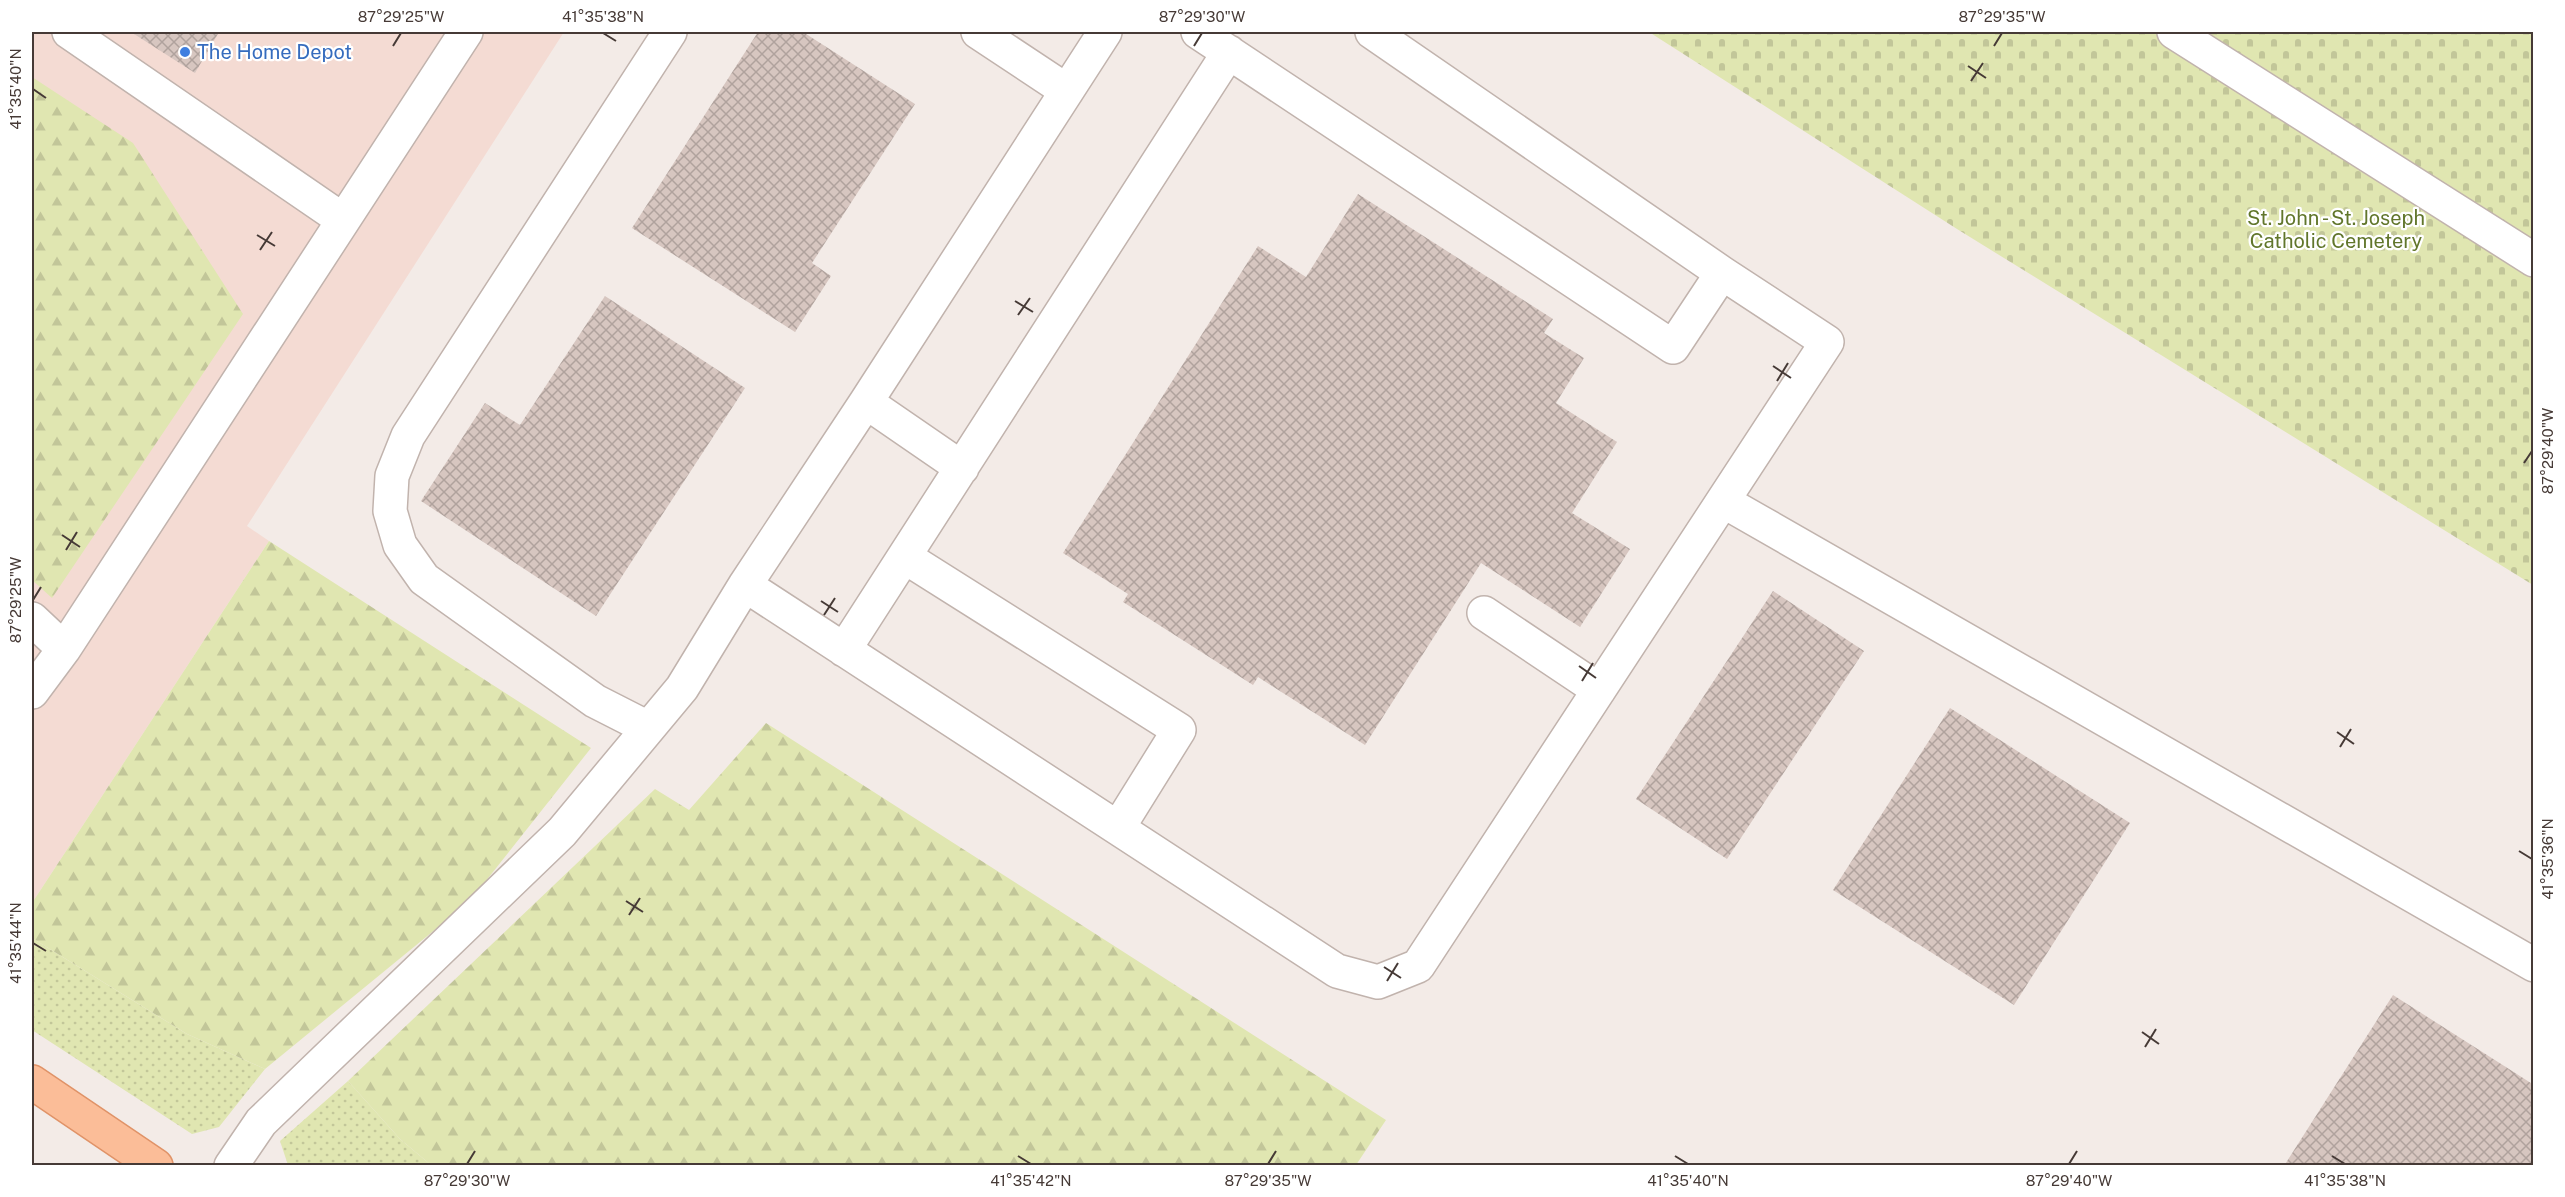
<svg xmlns="http://www.w3.org/2000/svg" width="2565" height="1197" font-family="'Public Sans',sans-serif">
<defs>
<pattern id="grass-dots" width="8" height="8" patternUnits="userSpaceOnUse" patternTransform="scale(1.5)"><rect width="8" height="8" fill="#e0e6b1"/><path d="M2 2h.1M6 6h.1" fill="none" stroke="#c2c699" stroke-width="1.8" stroke-linecap="round"/></pattern>
<pattern id="forest-firs" width="22" height="20" patternUnits="userSpaceOnUse" patternTransform="scale(1.5)"><rect width="22" height="20" fill="#e0e6b1"/><path d="M5 1l3.5 6h-7zM16 11l3.5 6h-7z" fill="#c2c699"/></pattern>
<pattern id="cemetery-stones" width="16" height="16" patternUnits="userSpaceOnUse" patternTransform="scale(1.5)"><rect width="16" height="16" fill="#e0e6b1"/><path d="M2 7V4a2 2 0 0 1 4 0v3zM10 15v-3a2 2 0 0 1 4 0v3z" fill="#c2c699"/></pattern>
<pattern id="building-cross-hatch" width="8" height="8" patternUnits="userSpaceOnUse" patternTransform="scale(1.5)"><rect width="8" height="8" fill="#d7c6c0"/><path d="M0 0l8 8M0 8l8-8" fill="none" stroke="#b0a29d"/></pattern>
</defs>
<rect width="100%" height="100%" fill="#f3ebe7"/>
<!-- commercial -->
<path fill="#f4dbd3" d="M32 32H564L247 526 269 541 32 903Z"/>
<!-- grass -->
<path fill="url(#grass-dots)" d="M32 938 187 1034 265 1069 219 1127 192 1134 32 1030Z
M348 1081 400 1139 431 1165H288L280 1141Z"/>
<!-- forest -->
<path fill="url(#forest-firs)" d="M32 77 133 143 243 314 52 598 32 580Z
M269 541 591 748 470 901 265 1069 187 1034 32 938V903Z
M766 723 1386 1120 1356 1165H431L400 1139 348 1081 655 789 689 810Z"/>
<!-- cemetery -->
<path fill="url(#cemetery-stones)" d="M1649 32H2533V585L1957 229Z"/>
<!-- building -->
<path fill="url(#building-cross-hatch)" d="M131 32H219L195 73Z
M758 32H803L915 104 812 263 831 276 795 332 632 228Z
M1358 194 1553 319 1544 333 1584 358 1556 403 1617 442 1572 513 1630 549 1580 627 1481 563 1365 745 1258 677 1253 685 1123 602 1128 594 1063 553 1258 246 1306 277Z
M605 296 745 388 596 616 421 501 485 403 520 425Z
M1773 591 1864 651 1727 859 1636 799Z
M1950 708 2130 823 2014 1005 1833 890Z
M2393 995 2534 1085V1166H2284Z"/>
<g fill="none" stroke-linecap="round" stroke-linejoin="round">
<!-- minor casing -->
<g stroke="#c1b3ad" stroke-width="36">
<path id="minor" d="M69 32 343 220
M978 32 1067 91
M1198 32 1673 347 1722 273
M2174 32 2534 260
M866 402 962 468
M1723 501 2534 965
M905 557 1179 730 1118 828
M745 585 1337 971 1378 982 1418 966 1827 342 1722 273 1372 32
M1484 613 1599 690
M32 619 64 649
M844 650 1229 52
M32 692 64 649 466 32
M648 728 595 701 424 579 400 545 390 511 392 476 408 436 670 32
M231 1166 261 1122 562 832 682 688 745 585 866 402 1105 32"/>
</g>
<!-- major casing -->
<g stroke="#e09368" stroke-width="36">
<path id="major" d="M32 1082 156 1166"/>
</g>
<!-- minor -->
<use href="#minor" stroke="#fff" stroke-width="33"/>
<!-- major -->
<use href="#major" stroke="#fbbd98" stroke-width="33"/>
</g>
<!-- ticks -->
<path fill="none" stroke="#463a36" stroke-width="2" d="M603 33 616 41M393 46 401 33M1194 46 1202 33M1994 46 2002 33M1968 66 1986 78M1971 81 1983 63M33 89 46 98M257 235 275 246M260 250 272 232M1015 301 1033 312M1018 315 1030 298M1773 366 1791 378M1777 381 1788 363M2524 463 2532 451M62 535 80 547M66 550 77 532M33 600 41 587M821 601 838 612M824 615 835 598M1579 666 1596 678M1582 681 1593 663M2337 732 2354 744M2340 747 2351 729M2519 851 2532 859M626 901 643 912M629 915 640 898M33 943 46 951M1384 967 1401 978M1387 981 1398 963M2142 1032 2159 1044M2145 1047 2156 1029M1018 1156 1031 1164M1675 1156 1688 1164M2332 1156 2345 1164M467 1164 475 1151M1268 1164 1276 1151M2069 1164 2077 1151"/>
<!-- markers -->
<circle fill="#3f7fe0" stroke="#fff" stroke-width="2" cx="185" cy="52" r="6"/>
<g text-anchor="middle" stroke-width="4.5" stroke-linejoin="round" paint-order="stroke">
<!-- shop labels -->
<g font-size="20" fill="#366cbe" stroke="#fff" text-anchor="start">
<text x="197" y="59">The Home Depot</text>
</g>
<!-- park labels -->
<g font-size="20" fill="#61762b" stroke="#fff">
<text x="2336" y="225">St. John - St. Joseph<tspan x="2336" dy="23">Catholic Cemetery</tspan></text>
</g>
</g>
<!-- border -->
<rect width="2565" height="1197" fill="none" stroke="#ffffff" stroke-width="66"/>
<rect x="33" y="33" width="2499" height="1131" fill="none" stroke="#463a36" stroke-width="2"/>
<g font-size="15" text-anchor="middle" fill="#463a36">
<text x="401" y="22">87°29'25"W</text>
<text x="603" y="22">41°35'38"N</text>
<text x="1202" y="22">87°29'30"W</text>
<text x="2002" y="22">87°29'35"W</text>
<text transform="translate(16 89) rotate(-90)" y="5">41°35'40"N</text>
<text transform="translate(2548 451) rotate(-90)" y="5">87°29'40"W</text>
<text transform="translate(16 600) rotate(-90)" y="5">87°29'25"W</text>
<text transform="translate(2548 859) rotate(-90)" y="5">41°35'36"N</text>
<text transform="translate(16 943) rotate(-90)" y="5">41°35'44"N</text>
<text x="467" y="1186">87°29'30"W</text>
<text x="1031" y="1186">41°35'42"N</text>
<text x="1268" y="1186">87°29'35"W</text>
<text x="1688" y="1186">41°35'40"N</text>
<text x="2069" y="1186">87°29'40"W</text>
<text x="2345" y="1186">41°35'38"N</text>
</g>
</svg>
